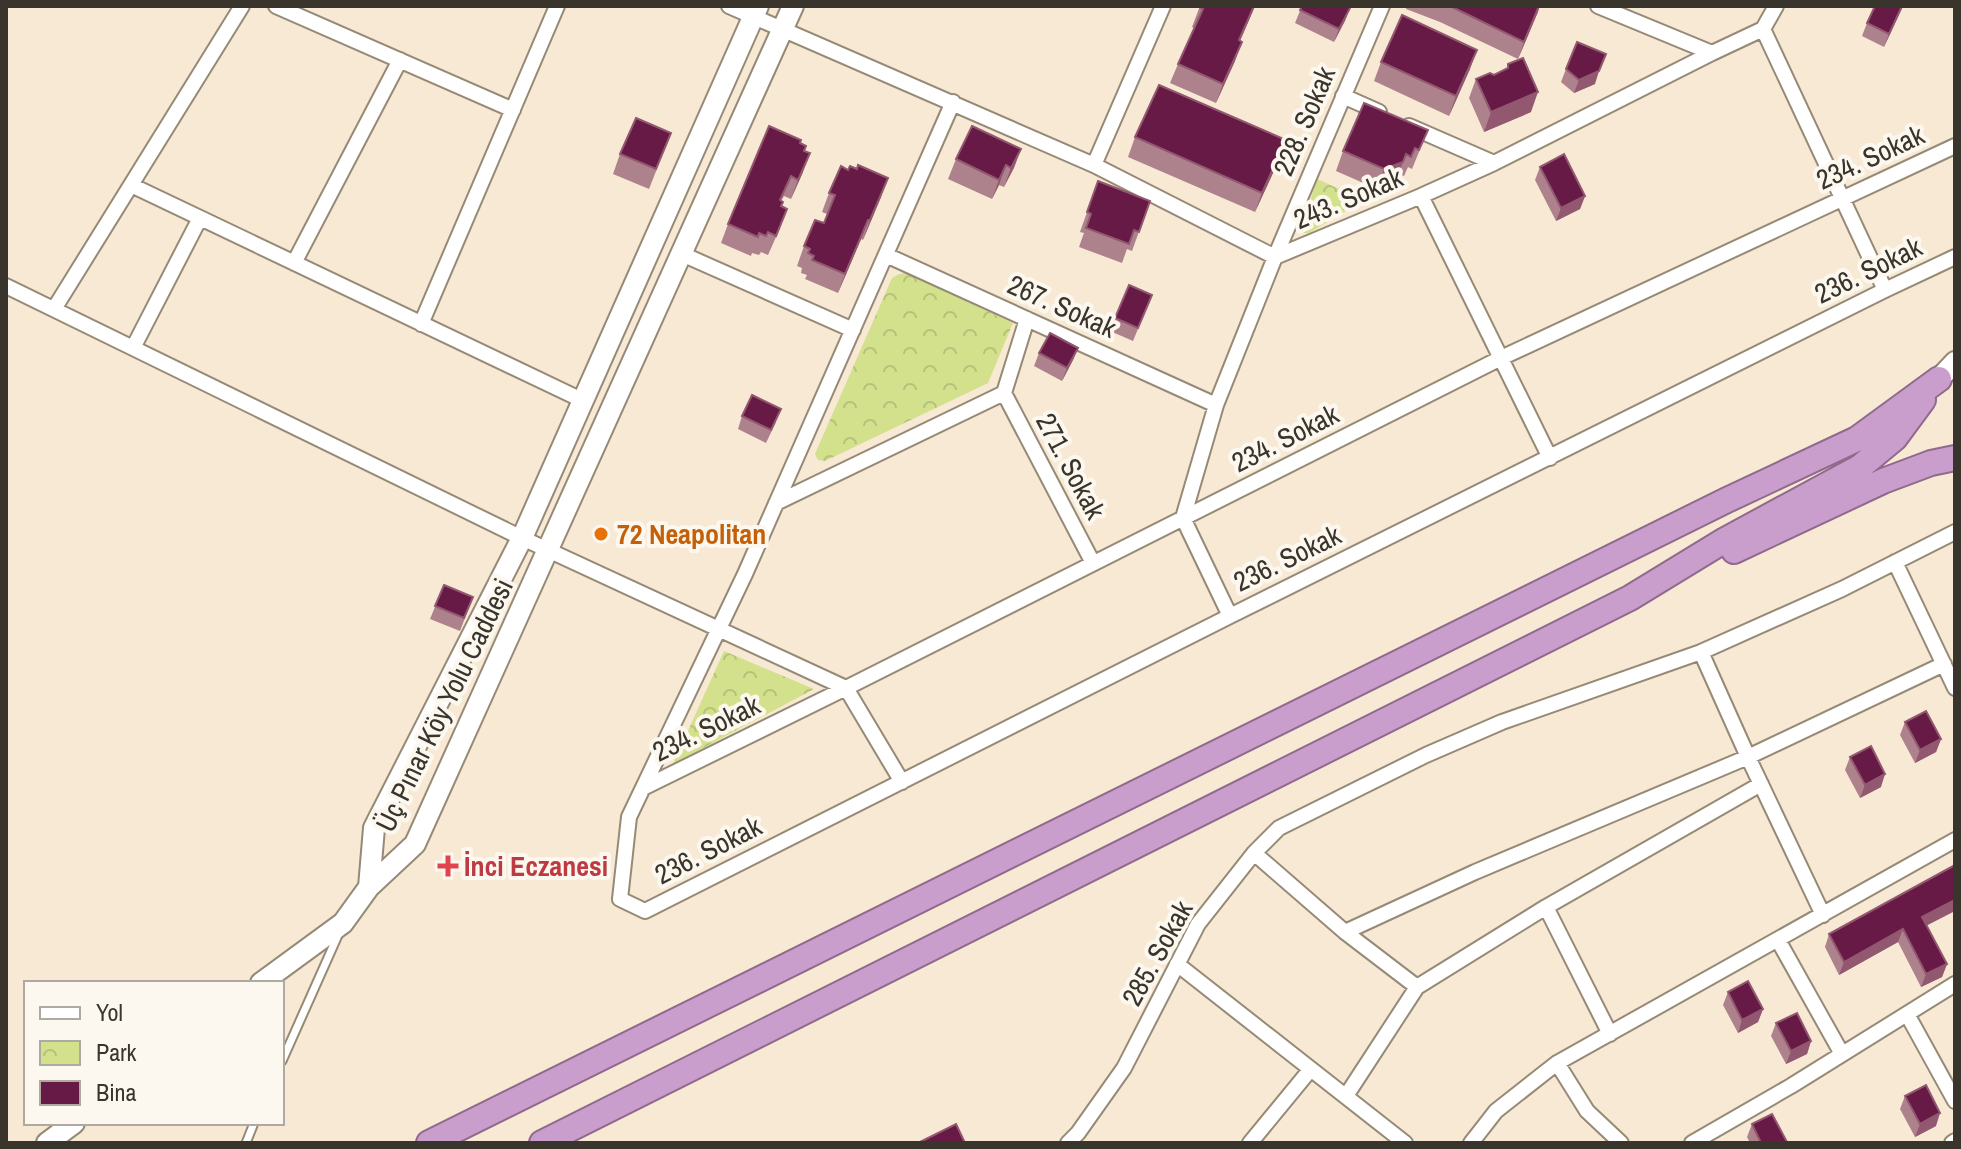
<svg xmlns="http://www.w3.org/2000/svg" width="1961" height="1149" font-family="'Archivo Narrow',sans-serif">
<defs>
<pattern id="park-crowns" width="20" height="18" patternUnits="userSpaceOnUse" patternTransform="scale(2)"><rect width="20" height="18" fill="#d3e08c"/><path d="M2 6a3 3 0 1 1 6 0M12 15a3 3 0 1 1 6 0" fill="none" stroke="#b6c179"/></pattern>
</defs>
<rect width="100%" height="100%" fill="#f7e9d4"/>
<!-- park -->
<path fill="url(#park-crowns)" d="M1317 179 1364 200 1309 233H1304L1302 227Z
M906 273 1013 323 988 383 825 461 818 460 815 454 892 278 899 274Z
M724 651 814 689 673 764Z"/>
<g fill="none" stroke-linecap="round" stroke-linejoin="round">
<!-- service casing -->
<g stroke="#968a76" stroke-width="11">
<path id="service" d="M282 1061 339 933
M246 1143 254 1123"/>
</g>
<!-- minor casing -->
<g stroke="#968a76" stroke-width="18">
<path id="minor" d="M276 6 513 110
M729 6 1094 165 1275 257
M1598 6 1712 53
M1763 29 1885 290
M1343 96 1379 112
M953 102 745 574 629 817 620 899 645 911 1230 616 1885 290 1955 257
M1409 126 1494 163
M1094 165 1163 6
M131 185 584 401
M1421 196 1550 458
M682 254 853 330
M886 255 1216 405
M1275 257 1421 196 1494 163 1712 53 1763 29 1776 6
M294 263 400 60
M6 286 522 538 846 688 902 782
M54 309 242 6
M421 324 557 6
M133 348 200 218
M1004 393 1093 563
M776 503 1004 393 1027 319
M1895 562 1955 688
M1230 616 1183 518 1216 405 1275 257 1382 6
M1701 652 1748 757 1823 915
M643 788 846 688 1501 358 1955 146
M1254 853 1345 932 1417 987
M1546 907 1610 1034
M1345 932 1475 872 1748 757 1944 664
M1778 940 1842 1054
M1177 964 1405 1143
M1907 1014 1955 1101
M1557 1063 1587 1111 1621 1143
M1346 1096 1417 987 1546 907 1761 784
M1068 1143 1078 1133 1124 1068 1198 924 1254 853 1279 828 1426 755 1502 722 1701 652 1842 589 1955 532
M1250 1143 1310 1070
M1471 1143 1496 1111 1557 1063 1955 840
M1692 1143 1791 1086 1955 984
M1952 1143 1955 1141"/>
</g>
<!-- secondary casing -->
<g stroke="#968a76" stroke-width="24">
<path id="secondary" d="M1939 379 1955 362
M369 887 374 828 522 538 758 6
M261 983 343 923 369 887 415 844 793 6
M47 1143 74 1123"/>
</g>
<!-- trunk casing -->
<g stroke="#8f6a8c" stroke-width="28">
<path id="trunk" d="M1734 551 1883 481 1931 463 1955 458
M429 1143 1727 500 1857 439 1939 379
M542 1143 1630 598 1725 540 1860 467 1895 438 1923 400"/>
</g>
<!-- service -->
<use href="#service" stroke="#fff" stroke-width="7"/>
<!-- minor -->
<use href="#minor" stroke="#fff" stroke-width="14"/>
<!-- secondary -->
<use href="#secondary" stroke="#fff" stroke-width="20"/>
<!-- trunk -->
<use href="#trunk" stroke="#ca9ecc" stroke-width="24"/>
</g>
<!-- wall -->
<path fill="#ae828c" d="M1200 6H1255L1240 41 1235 61 1216 103 1170 83 1178 64 1194 28 1192 27Z
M1302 6 1350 8 1334 42 1295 23Z
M1407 6H1540L1518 59 1440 22 1406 9Z
M1903 6 1884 47 1862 36 1867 23Z
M1381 62 1470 69 1449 116 1374 81Z
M1508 64 1531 112 1484 132 1469 98 1476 79 1494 75 1507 69Z
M1566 69 1595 84 1574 93 1561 82Z
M1428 130 1412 169 1408 167 1404 176 1399 174 1396 181 1377 189 1336 171 1343 151Z
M671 133 649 189 613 174 620 154Z
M1135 137 1279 160 1255 212 1128 157Z
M800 143 804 151 803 172 791 199 784 196 781 201 780 228 768 255 761 252 759 255 752 253 751 256 721 243 728 224Z
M1021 149 1004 187 999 185 992 199 948 179 956 159Z
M1540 167 1585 196 1580 209 1556 221 1535 180Z
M1098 181 1150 201 1132 251 1127 249 1122 263 1079 247 1084 233 1080 232Z
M829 193 881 197 863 240 861 239 838 293 805 279 807 275 801 273 802 268 797 266 804 246 824 223 827 214 822 212Z
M1152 295 1133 341 1110 331 1115 318Z
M1078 348 1073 360 1062 381 1034 366 1039 353Z
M742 416 776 422 766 443 738 429Z
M444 585 473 597 460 631 430 619Z
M1905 722 1941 739 1936 752 1915 763 1900 735Z
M1850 757 1881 787 1860 798 1845 770Z
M1927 925 1947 964 1942 977 1921 987 1898 942 1839 975 1825 947 1829 934Z
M1728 992 1763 1009 1758 1022 1738 1033 1723 1005Z
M1776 1023 1811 1041 1807 1054 1786 1064 1771 1036Z
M1905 1096 1936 1126 1915 1137 1900 1109Z
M1752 1124 1787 1143H1750L1747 1137Z"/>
<!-- shaded-wall -->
<path fill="#925870" d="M1254 6H1255L1232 59 1239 40Z
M1539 6 1538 12 1518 59 1524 42Z
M1902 6H1903L1884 47 1889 34Z
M1350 8 1345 21 1334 42 1339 29Z
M1242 42 1235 61 1216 103 1223 84Z
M1477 50 1470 69 1449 116 1456 96Z
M1599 71 1595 84 1574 93 1579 80Z
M1538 92 1531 112 1484 132 1491 112Z
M1286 140 1279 160 1255 212 1262 193Z
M1021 149 1014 168 1004 187 1011 168Z
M810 153 803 172 791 199 798 180Z
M1406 154 1396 181 1377 189 1384 169Z
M1006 165 999 185 992 199 999 180Z
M888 178 881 197 863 240 870 220Z
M1585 196 1580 209 1556 221 1561 208Z
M868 220 861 239 838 293 845 274Z
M1078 348 1073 360 1062 381 1067 368Z
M1941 739 1936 752 1915 763 1920 750Z
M1885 774 1881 787 1860 798 1865 785Z
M1955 900V911L1918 930 1922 917Z
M1903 929 1898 942 1839 975 1844 962Z
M1947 964 1942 977 1921 987 1926 974Z
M1763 1009 1758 1022 1738 1033 1742 1020Z
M1811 1041 1807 1054 1786 1064 1791 1051Z
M1940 1113 1936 1126 1915 1137 1920 1124Z"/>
<!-- building -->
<path fill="#661a45" stroke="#925870" stroke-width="2" d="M1200 6H1254L1239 40 1242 42 1223 84 1178 64 1203 9 1199 7Z
M1302 6H1346L1350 8 1339 29 1300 10Z
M1450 6H1539L1524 42Z
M1875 6H1902L1889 34 1867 23Z
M1402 15 1477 50 1456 96 1381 62Z
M1577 42 1606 54 1599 71 1579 80 1566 69Z
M1523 58 1538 92 1491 112 1476 79 1490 73 1494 75 1508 68V64Z
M1159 85 1286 140 1262 193 1135 137Z
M1364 103 1428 130 1419 150 1415 148 1411 157 1406 154 1403 162 1384 169 1343 151Z
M636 118 671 133 656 169 620 154Z
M769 126 801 140 800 143 806 146 804 151 810 153 798 180 791 176 780 200 783 202 781 206 787 209 776 236 768 232 766 236 759 233 758 237 728 224Z
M972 126 1021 149 1011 168 1006 165 999 180 956 159Z
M1564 154 1585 196 1561 208 1540 167Z
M858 165 888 178 870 220H868L845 274 812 260 814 256 808 253 810 249 804 246 815 220 824 223 835 195 829 193 841 166 848 170 850 166 857 169Z
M1098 181 1150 201 1139 232 1134 230 1129 244 1086 228 1091 214 1087 212Z
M1129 285 1152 295 1138 328 1115 318Z
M1050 333 1078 348 1067 368 1039 353Z
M752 395 781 409 771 430 742 416Z
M444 585 473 597 464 618 435 606Z
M1926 711 1941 739 1920 750 1905 722Z
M1871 746 1885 774 1865 785 1850 757Z
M1955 865V900L1922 917 1947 964 1926 974 1903 929 1844 962 1829 934Z
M1748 981 1763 1009 1742 1020 1728 992Z
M1797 1013 1811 1041 1791 1051 1776 1023Z
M1926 1085 1940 1113 1920 1124 1905 1096Z
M1772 1114 1787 1142 1785 1143H1761L1752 1124Z
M956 1124 965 1143H918Z"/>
<!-- markers -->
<circle fill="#e8710a" stroke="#fdf8ef" stroke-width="3" cx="601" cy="534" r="8"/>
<path fill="#e0444e" stroke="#fdf8ef" stroke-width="3" d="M444 854h8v8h8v8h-8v8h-8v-8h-8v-8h8z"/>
<g text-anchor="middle" stroke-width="8" stroke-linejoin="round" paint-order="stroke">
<!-- street labels -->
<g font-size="28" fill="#3a352c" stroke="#fdf8ef">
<text transform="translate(1304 121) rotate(-67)" y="10">228. Sokak</text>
<text transform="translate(1870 157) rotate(-25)" y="10">234. Sokak</text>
<text transform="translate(1348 198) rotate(-23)" y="10">243. Sokak</text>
<text transform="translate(1868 270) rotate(-26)" y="10">236. Sokak</text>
<text transform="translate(1062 306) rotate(24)" y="10">267. Sokak</text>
<text transform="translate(1285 438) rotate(-27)" y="10">234. Sokak</text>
<text transform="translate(1071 466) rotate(62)" y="10">271. Sokak</text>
<text transform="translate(1287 558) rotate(-26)" y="10">236. Sokak</text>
<text transform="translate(444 705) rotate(-64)" y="10">Üç Pınar Köy Yolu Caddesi</text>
<text transform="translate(706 728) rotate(-26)" y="10">234. Sokak</text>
<text transform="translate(708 850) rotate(-27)" y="10">236. Sokak</text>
<text transform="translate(1157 953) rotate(-61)" y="10">285. Sokak</text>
</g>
<!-- food labels -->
<g font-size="28" font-weight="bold" fill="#c56008" stroke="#fdf8ef" text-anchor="start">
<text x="617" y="544">72 Neapolitan</text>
</g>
<!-- health labels -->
<g font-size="28" font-weight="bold" fill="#be3a42" stroke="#fdf8ef" text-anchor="start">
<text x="464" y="876">İnci Eczanesi</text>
</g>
</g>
<!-- border -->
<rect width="1961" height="1149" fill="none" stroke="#3a352c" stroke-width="16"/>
<!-- legend -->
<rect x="24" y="981" width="260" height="144" fill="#fdf8ef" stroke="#afaaa1" stroke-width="2"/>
<rect x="40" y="1007" width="40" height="12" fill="#ffffff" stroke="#afaaa1" stroke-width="2"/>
<text x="96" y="1021" font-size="24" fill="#3a352c">Yol</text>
<rect x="40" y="1041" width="40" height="24" fill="url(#park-crowns)" stroke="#afaaa1" stroke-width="2"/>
<text x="96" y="1061" font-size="24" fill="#3a352c">Park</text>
<rect x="40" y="1081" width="40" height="24" fill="#661a45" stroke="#afaaa1" stroke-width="2"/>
<text x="96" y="1101" font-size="24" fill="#3a352c">Bina</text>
</svg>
